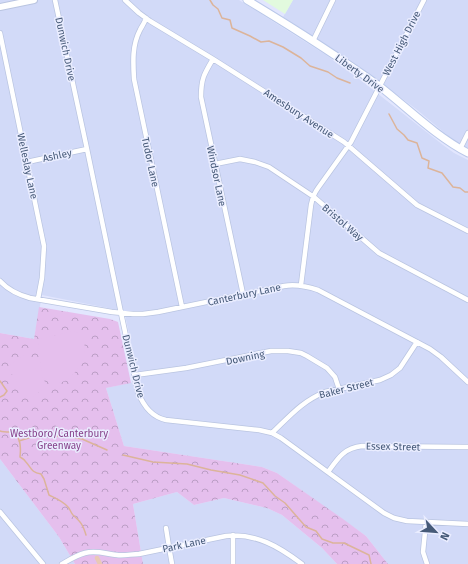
<svg xmlns="http://www.w3.org/2000/svg" width="468" height="564" font-family="'Fira Sans',sans-serif">
<defs>
<pattern id="park-crowns" width="20" height="18" patternUnits="userSpaceOnUse"><rect width="20" height="18" fill="#e5bfed"/><path d="M2 6a3 3 0 1 1 6 0M12 15a3 3 0 1 1 6 0" fill="none" stroke="#bb9ec5"/></pattern>
</defs>
<rect width="100%" height="100%" fill="#e2e6fe"/>
<!-- residential -->
<path fill="#d2daf8" d="M0 0H239L326 55 363 82 443 145 454 153 468 160V564H388L366 536 277 473 262 467 124 446 106 388 139 381 124 310 113 309 42 295 34 339 0 333Z
M293 0H468V150L459 145 416 109 349 59V60L283 17Z
M0 459 59 537 75 564H0Z
M177 492 194 505 224 498 267 508 282 515 322 548 337 564H143L133 504Z"/>
<!-- education -->
<path fill="#e2fade" d="M263 0H293L285 14Z"/>
<!-- park -->
<path fill="url(#park-crowns)" d="M39 307 110 319 118 322 131 383 106 388 124 446 262 467 277 473 343 519 366 536 388 564H337L322 548 282 515 267 508 224 498 194 505 177 492 133 504 143 564H75L59 537 0 459V333L34 339Z"/>
<!-- garden -->
<path fill="#e5bfed" d="M75 331C99 345 74 387 53 383 48 382 45 379 42 376L38 343 42 338Z
M25 354 48 386 29 399 7 367Z"/>
<g fill="none" stroke-linecap="round" stroke-linejoin="round">
<!-- stream -->
<path stroke="#dcb49a" stroke-width="1.5" d="M210 0 213 5 218 9 222 18 230 20 232 28 250 36 261 42 269 41 283 47 301 58 310 66 328 72 337 78 350 83
M389 114 397 129 404 135 408 140 417 143 422 158 429 161 428 168 442 173 453 187 460 188 465 192H468
M0 381 7 391 4 395 0 397
M0 431C3 432 6 432 10 432 21 434 21 448 20 457 20 457 25 460 25 461 32 468 30 472 41 474L44 479 49 495C55 498 63 501 68 507 70 509 71 513 73 515 81 522 83 525 86 535
M19 441 44 433 55 436H67L82 439 107 450
M123 455 153 462 187 464 211 470 240 475 263 483 275 496 285 503 306 527 316 531 322 539 333 543H344L369 555 371 564"/>
<!-- canal -->
<path stroke="#e9c9b5" stroke-width="4.5" d="M97 558 100 564"/>
<!-- minor casing -->
<g stroke="#bac5e1" stroke-width="6">
<path id="minor" d="M55 0 87 149 121 313 138 392C143 405 152 417 166 420L259 430 272 433 281 438 384 513 394 518 407 521 468 524
M125 0 139 13 150 21 213 59 344 142 417 205 468 231
M146 18C145 22 142 26 140 30 132 45 133 62 134 79L182 307
M0 33 44 246 42 278 38 299
M313 41 333 0
M213 59C204 74 201 79 201 97L243 294
M460 149 468 133
M27 162 87 149
M215 164 240 159 255 162 269 167 314 197 364 240 379 253 468 300
M0 281C8 290 19 295 30 298L112 312 133 314H143L158 312 284 286C296 284 306 286 318 290L430 349 441 357 468 382
M301 285 311 205C312 200 315 192 318 188L351 142 424 0
M135 375 186 368 271 351H288L301 353 307 356 327 368 335 377 339 389
M272 433C289 417 302 401 325 392L380 380 391 375 400 368 417 342
M328 472C338 458 344 448 362 446L463 447H468
M0 512 43 564
M426 522 423 552 427 564
M166 528 169 547 172 564
M62 564C69 560 77 555 85 553 96 550 106 554 117 555 124 556 132 554 139 554L226 536C256 533 278 546 302 564
M233 564V535"/>
</g>
<!-- tertiary casing -->
<g stroke="#bac5e1" stroke-width="8">
<path id="tertiary" d="M0 7 34 0"/>
</g>
<!-- secondary casing -->
<g stroke="#bac8e9" stroke-width="9">
<path id="secondary" d="M247 0C292 27 336 55 378 85 408 108 435 136 468 153"/>
</g>
<!-- minor -->
<use href="#minor" stroke="#fff" stroke-width="4.5"/>
<!-- tertiary -->
<use href="#tertiary" stroke="#fff" stroke-width="6"/>
<!-- secondary -->
<use href="#secondary" stroke="#fff" stroke-width="7"/>
</g>
<g text-anchor="middle" stroke-width="3" stroke-linejoin="round" paint-order="stroke">
<!-- street labels -->
<g font-size="10" fill="#465a78" stroke="#eaedff">
<text transform="translate(401 43) rotate(-63)" y="4">West High Drive</text>
<text transform="translate(66 49) rotate(78)" y="4">Dunwich Drive</text>
<text transform="translate(360 73) rotate(36)" y="4">Liberty Drive</text>
<text transform="translate(299 113) rotate(33)" y="4">Amesbury Avenue</text>
<text transform="translate(57 155) rotate(-12)" y="4">Ashley</text>
<text transform="translate(151 162) rotate(78)" y="4">Tudor Lane</text>
<text transform="translate(28 166) rotate(78)" y="4">Welleslay Lane</text>
<text transform="translate(217 176) rotate(78)" y="4">Windsor Lane</text>
<text transform="translate(343 222) rotate(41)" y="4">Bristol Way</text>
<text transform="translate(244 294) rotate(-12)" y="4">Canterbury Lane</text>
<text transform="translate(245 357) rotate(-12)" y="4">Downing</text>
<text transform="translate(134 366) rotate(76)" y="4">Dunwich Drive</text>
<text transform="translate(346 388) rotate(-14)" y="4">Baker Street</text>
<text transform="translate(393 446) rotate(1)" y="4">Essex Street</text>
<text transform="translate(184 544) rotate(-12)" y="4">Park Lane</text>
</g>
<!-- park labels -->
<g font-size="10" fill="#87428b" stroke="#eaedff">
<text x="59" y="437">Westboro/Canterbury<tspan x="59" dy="12">Greenway</tspan></text>
</g>
</g>
<!-- north arrow -->
<g transform="translate(436 532) rotate(116)" stroke="#eaedff" stroke-width="3" paint-order="stroke">
<path d="M0-3L7 15L0 10L-7 15Z" fill="#465a78"/>
<text y="-6" font-size="11" font-weight="bold" text-anchor="middle" fill="#465a78">N</text>
</g>
</svg>
